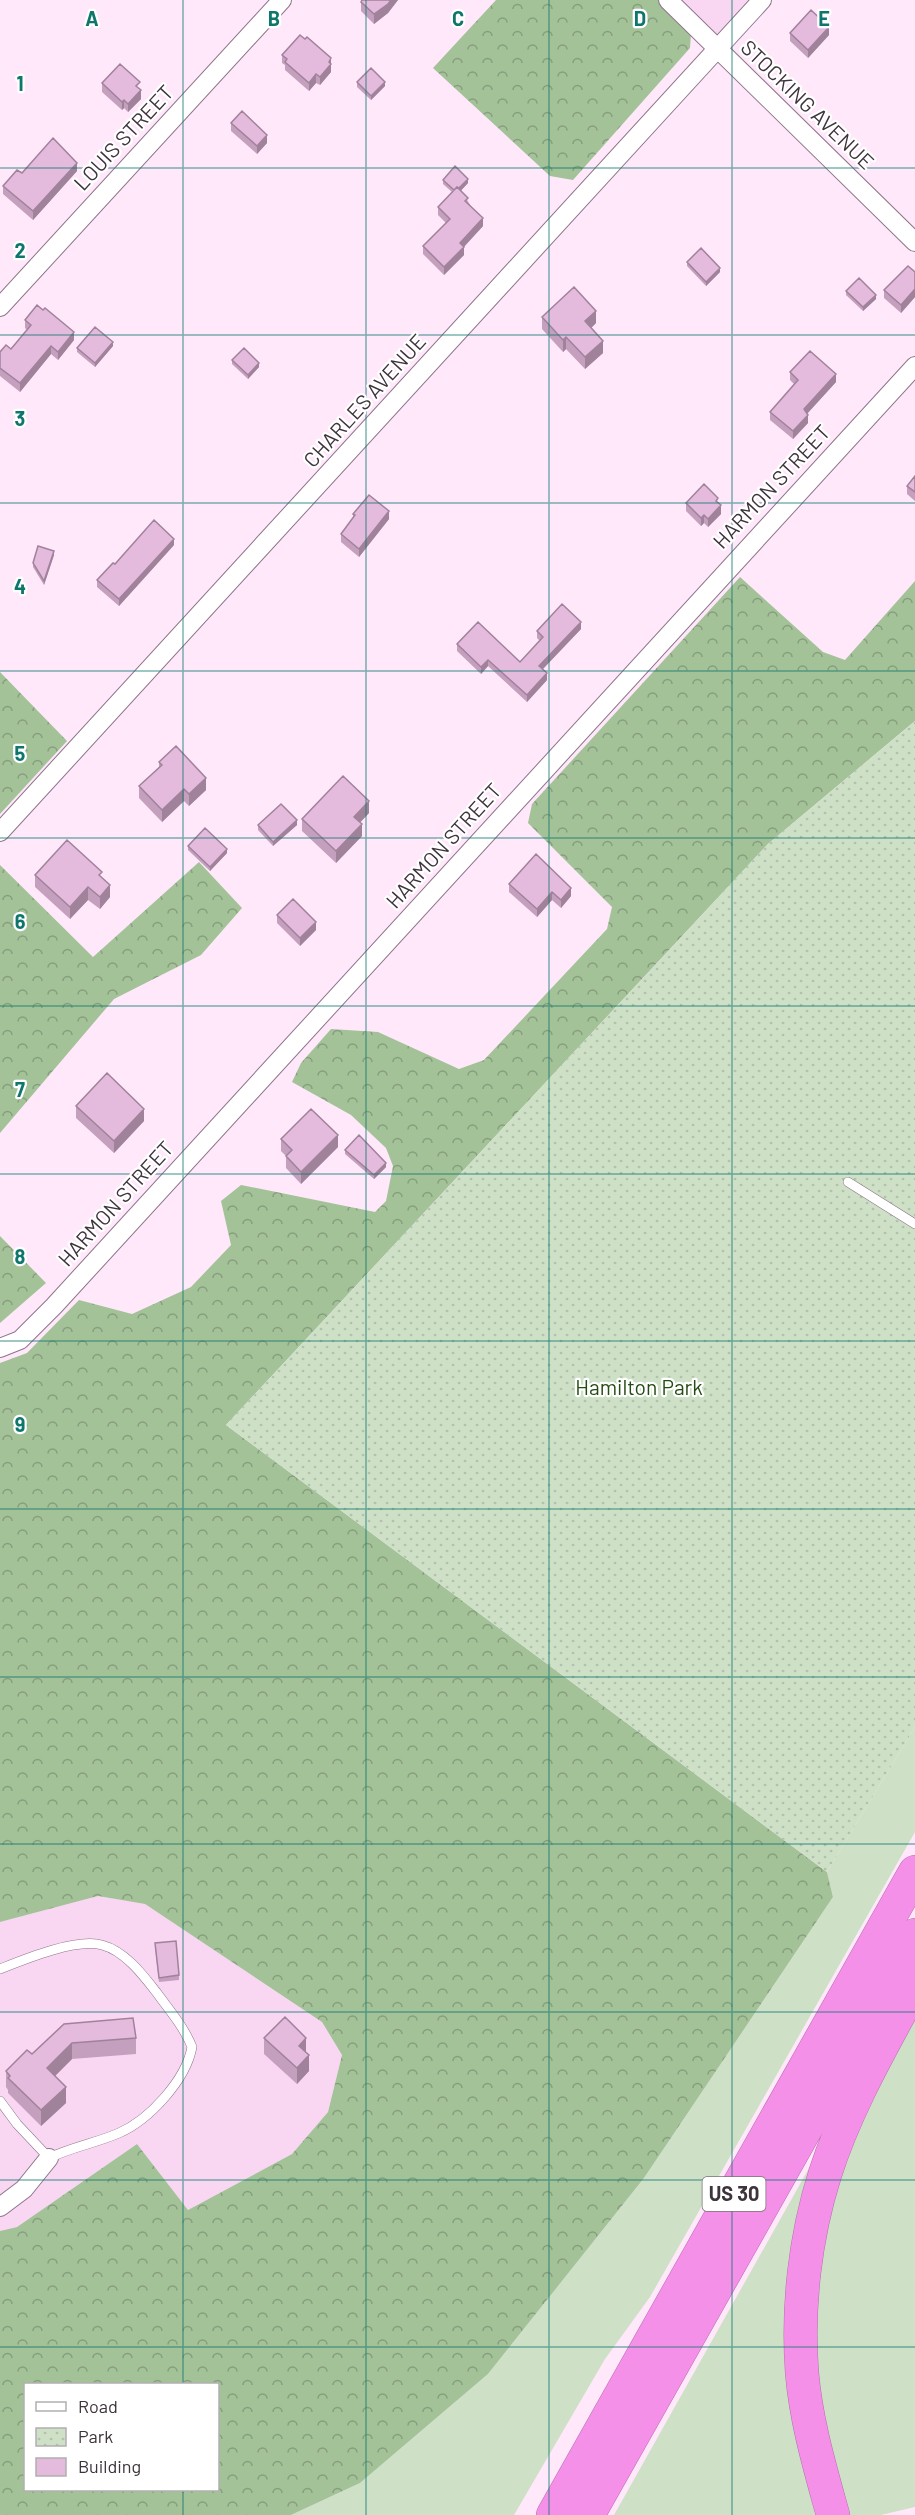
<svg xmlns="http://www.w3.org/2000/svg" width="915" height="2515" font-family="Barlow,sans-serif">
<defs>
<pattern id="forest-crowns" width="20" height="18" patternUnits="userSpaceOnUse" patternTransform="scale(1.5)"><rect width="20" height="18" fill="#a3c298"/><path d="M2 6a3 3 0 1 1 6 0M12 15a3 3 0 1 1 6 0" fill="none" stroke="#869e7d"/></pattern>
<pattern id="park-dots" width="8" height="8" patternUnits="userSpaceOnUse" patternTransform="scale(1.5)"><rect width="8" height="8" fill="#cee1c7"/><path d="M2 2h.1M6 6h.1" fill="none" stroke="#b2c2ac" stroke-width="1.8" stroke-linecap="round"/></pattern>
</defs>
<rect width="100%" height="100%" fill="#fee8fa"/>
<!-- built -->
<path fill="#f9d7f3" d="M658 0H748L706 46Z
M98 1896 145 1904 322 2022 342 2055 328 2112 292 2154 188 2210 137 2144 17 2227 0 2231V1922Z"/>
<!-- grass -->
<path fill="#cee1c7" d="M915 1727V1832L650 2297 605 2359 514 2515H291L360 2483 488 2374 644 2178 833 1897 827 1872Z
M915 2014V2507L881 2515H848L822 2426 814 2326 826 2225 841 2170 856 2132Z
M809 2168 817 2172 799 2433 815 2515H614Z"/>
<!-- forest -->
<path fill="url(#forest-crowns)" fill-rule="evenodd" d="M496 0H658L691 33 690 48 573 180 550 176 433 68Z
M740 577 823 652 845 660 915 581V721L768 844 226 1425 827 1872 833 1897 644 2178 488 2374 360 2483 291 2515H0V2231L17 2227 137 2144 188 2210 292 2154 328 2112 342 2055 322 2022 145 1904 98 1896 0 1922V1363L27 1353 79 1300 132 1314 191 1287 231 1245 221 1201 241 1185 375 1212 386 1201 393 1166 386 1148 351 1115 292 1082 301 1063 331 1029 378 1032 459 1069 484 1060 607 929 612 907 528 823 532 804ZM26 2384H218V2490H26Z
M0 672 67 741 0 814Z
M199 862 242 908 201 955 114 999 0 1133V865L93 957Z
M0 1236 46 1283 0 1323Z"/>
<!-- park -->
<path fill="url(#park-dots)" d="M915 721V1727L827 1872 226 1425 768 844Z"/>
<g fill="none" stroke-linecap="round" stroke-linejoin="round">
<!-- lane casing -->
<g stroke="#8e758a" stroke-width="10">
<path id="lane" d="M848 1182 915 1224
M0 1969C25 1959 76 1938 102 1945 125 1951 143 1975 157 1993 170 2011 184 2027 192 2047 186 2080 149 2120 119 2133 96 2143 72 2147 49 2158L17 2124 0 2101"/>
</g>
<!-- street casing -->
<g stroke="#8e758a" stroke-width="20">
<path id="street" d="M668 0 915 242
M0 307 282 0
M0 832 762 0
M0 1348 20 1340 54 1306 915 366
M0 2207 24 2189 49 2158"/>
</g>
<!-- highway casing -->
<g stroke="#b570ac" stroke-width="34">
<path id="highway" d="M553 2515 915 1872
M588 2515 915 1935
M833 2515C820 2468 806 2421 802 2373 797 2307 805 2237 825 2174 846 2108 882 2046 915 1985"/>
</g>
<!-- lane -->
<use href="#lane" stroke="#fff" stroke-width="9"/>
<!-- street -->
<use href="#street" stroke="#fff" stroke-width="18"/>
<!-- highway -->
<use href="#highway" stroke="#f590e9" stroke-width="33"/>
</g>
<!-- wall -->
<path fill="#c4a0be" d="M362 0H398L388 13 374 24 361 11V2Z
M790 33 829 35 808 58 790 41Z
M282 55 331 58V72L320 85 316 83 309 91 285 70V65L282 63Z
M357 82 385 86 371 100 357 87Z
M102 83 140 89 141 99 128 112 124 108 122 110 102 92Z
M231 123 267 143 257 154 231 131Z
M77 171 33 220 3 194V186L22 173Z
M443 180 468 183 461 190 483 226 464 247V255L444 275 423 254V246L446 223 438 215V207L452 192 443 184Z
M687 262 720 272 706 286 687 266Z
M915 272V297L901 313 884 298V290Z
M846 291 876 299 863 311 846 295Z
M542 317 596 323 591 328 603 353 585 369 566 349 563 352 542 329Z
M25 320 74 340 58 360 51 354 20 392 0 376V352L11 349 27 330 25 328Z
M113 346 95 367 77 352V348Z
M232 360 259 367 248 379 232 364Z
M790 372 836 382 807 414 808 423 793 439 770 420V412L794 384 790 380Z
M915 476V501L907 494V486Z
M686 503H718L721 514 708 527 704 523 701 526 686 511Z
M353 514 389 519 359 557 341 542V534L353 518Z
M174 545 119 606 97 587V580Z
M54 555 44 585 33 567V563Z
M581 629 543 669 547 680 527 702 488 666 481 674 457 651V644L520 662 540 641 537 638V631Z
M159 762 206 790 189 806 184 801 162 822 139 798V786L159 767Z
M369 813 360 822 362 836 336 863 302 831V819Z
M258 825H297L273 846 258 830Z
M188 846 227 853 210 871 188 850Z
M536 854 571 896 561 908 552 900 537 917 509 892V884Z
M35 875 102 878 110 897 100 909 88 900 70 919 35 887Z
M277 915 316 930 300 946 277 923Z
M76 1106 144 1121 114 1153 76 1118Z
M281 1139 338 1147 301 1184 286 1168V1156L281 1151Z
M345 1150 386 1167 374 1179 345 1154Z
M155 1947 179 1975V1980L159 1982Z
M64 2024 136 2038V2054L72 2059 55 2076 66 2103 41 2126 8 2093V2090L6 2087V2071L32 2054Z
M264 2038 309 2071 297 2084 264 2054Z"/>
<!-- shaded-wall -->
<path fill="#a0829b" d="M391 0H398L388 13 374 24V14Z
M829 27V35L808 58V50Z
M331 58V72L320 85V77Z
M316 74V83L309 91V83Z
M385 82V86L371 100V96Z
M141 90V99L128 112V104Z
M124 100V108L122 110V102Z
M267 135V143L257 154V146Z
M77 163V171L33 220V211Z
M468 179V183L456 196V191Z
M483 218V226L460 251V243Z
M464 247V255L444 275V267Z
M720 268V272L706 286V282Z
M915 289V297L901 313V305Z
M876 295V299L863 311V307Z
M596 311V323L585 334V321Z
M74 332V340L58 360V352Z
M566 337V349L563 352V340Z
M603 341V353L585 369V357Z
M113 342V346L95 367V363Z
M51 346V354L20 392V383Z
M259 363V367L248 379V375Z
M836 374V382L804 417V409Z
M808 415V423L793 439V431Z
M721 505V514L708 527V519Z
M389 511V519L359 557V549Z
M704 515V523L701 526V518Z
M174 539V545L119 606V599Z
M54 551V555L44 585V581Z
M581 622V629L539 673V666Z
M488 660V666L481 674V667Z
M547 673V680L527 702V695Z
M206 778V790L189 806V794Z
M184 789V801L162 822V810Z
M369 801V813L354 829V817Z
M297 820V825L273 846V842Z
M362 824V836L336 863V851Z
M227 849V853L210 871V867Z
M110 885V897L100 909V897Z
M88 887V900L70 919V907Z
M571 888V896L561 908V900Z
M552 892V900L537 917V909Z
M316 922V930L300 946V938Z
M144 1109V1121L114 1153V1141Z
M338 1135V1147L301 1184V1172Z
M386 1163V1167L374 1179V1175Z
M306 2038V2054L299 2046Z
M72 2043V2059L47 2084V2068Z
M309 2055V2071L297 2084V2068Z
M66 2087V2103L41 2126V2110Z"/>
<!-- building -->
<path fill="#e4badd" stroke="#a0829b" stroke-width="1.5" d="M362 0H391L388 4 374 14 361 2Z
M811 10 829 27 808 50 790 33Z
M300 35 305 39 307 37 331 58 329 62 331 64 320 77 316 74 309 83 285 62 287 59 282 55Z
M120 64 140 82 136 86 141 90 128 104 124 100 122 102 102 83Z
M371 68 385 82 371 96 357 82Z
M242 111 267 135 257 146 231 123Z
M53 138 77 163 33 211 3 186 17 170 22 173Z
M455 166 468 179 459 188 457 187 454 190 443 180Z
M457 187 468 198 465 201 483 218 460 243 464 247 444 267 423 246 450 219 438 207Z
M701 248 720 268 706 282 687 262Z
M908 266 915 272V289L901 305 884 290Z
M859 278 876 295 863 307 846 291Z
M574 287 596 311 585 321 603 341 585 357 566 337 563 340 542 317Z
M37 305 43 310 45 308 74 332 58 352 51 346 20 383 0 368V352L6 345 11 349 31 325 25 320Z
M95 327 113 342 95 363 77 348Z
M244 348 259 363 248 375 232 360Z
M810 351 836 374 804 409 808 415 793 431 770 412 798 380 790 372Z
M915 476V492L907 486Z
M704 484 718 498 716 501 721 505 708 519 704 515 701 518 686 503Z
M369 495 389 511 359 549 341 534 355 515 353 514Z
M154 520 174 539 119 599 97 580 113 563 115 564Z
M38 546 54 551 44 581 33 563Z
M562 604 581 622 539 666 547 673 527 695 488 660 481 667 457 644 478 622 520 662 543 637 537 631Z
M176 746 206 778 189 794 184 789 162 810 139 786 162 765 159 762Z
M343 776 369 801 354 817 362 824 336 851 302 819Z
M281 804 297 820 273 842 258 825Z
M205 828 227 849 210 867 188 846Z
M67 840 102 872 99 875 110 885 100 897 88 887 70 907 35 875Z
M536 854 571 888 561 900 552 892 537 909 509 884Z
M293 899 316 922 300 938 277 915Z
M107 1073 144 1109 114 1141 76 1106Z
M311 1109 338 1135 301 1172 286 1156 292 1150 281 1139Z
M359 1135 386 1163 374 1175 345 1150Z
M176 1941 179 1975 159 1978 155 1943Z
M285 2017 306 2038 299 2046 309 2055 297 2068 264 2038Z
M133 2018 136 2038 72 2043 47 2068 66 2087 41 2110 8 2078 10 2076 6 2071 27 2050 32 2054 64 2024Z"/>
<!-- grid -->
<path fill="none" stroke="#0f766e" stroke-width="1.5" stroke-opacity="0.55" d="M183 0V2384M366 0V2515M549 0V2515M732 0V2515M0 168H915M0 335H915M0 503H915M0 671H915M0 838H915M0 1006H915M0 1174H915M0 1341H915M0 1509H915M0 1677H915M0 1844H915M0 2012H915M0 2180H915M0 2347H915M183 2490V2515"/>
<g text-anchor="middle" stroke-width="4.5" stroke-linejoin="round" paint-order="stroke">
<!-- shield labels -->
<rect fill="#fff" stroke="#787176" stroke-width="1.5" x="702.5" y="2177" width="63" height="34" rx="4.5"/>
<g font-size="20" font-weight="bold" fill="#3e343c">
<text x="734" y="2201">US 30</text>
</g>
<!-- street labels -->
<g font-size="21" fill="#3e343c" stroke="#fff">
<text transform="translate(807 105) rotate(44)" y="7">STOCKING AVENUE</text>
<text transform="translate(124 138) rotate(-47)" y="7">LOUIS STREET</text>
<text transform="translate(365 401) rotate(-48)" y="7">CHARLES AVENUE</text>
<text transform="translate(772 487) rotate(-47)" y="7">HARMON STREET</text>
<text transform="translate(444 846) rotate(-48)" y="7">HARMON STREET</text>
<text transform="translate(116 1204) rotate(-48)" y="7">HARMON STREET</text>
</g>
<!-- park labels -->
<g font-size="21" fill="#254d13" stroke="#fff">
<text x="639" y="1395">Hamilton Park</text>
</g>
</g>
<g font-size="20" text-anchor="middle" font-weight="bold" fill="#0f766e" stroke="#fff" stroke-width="4.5" stroke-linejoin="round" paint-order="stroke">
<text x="92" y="26">A</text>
<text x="274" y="26">B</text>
<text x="458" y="26">C</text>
<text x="640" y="26">D</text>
<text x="824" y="26">E</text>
<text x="20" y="91">1</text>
<text x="20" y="258">2</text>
<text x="20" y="426">3</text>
<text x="20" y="594">4</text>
<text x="20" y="761">5</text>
<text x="20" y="929">6</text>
<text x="20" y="1097">7</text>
<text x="20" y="1264">8</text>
<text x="20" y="1432">9</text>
</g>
<!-- legend -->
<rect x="24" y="2383" width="195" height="108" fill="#ffffff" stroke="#b2aeb1" stroke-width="1.5"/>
<rect x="36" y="2402" width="30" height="9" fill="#ffffff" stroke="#b2aeb1" stroke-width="1.5"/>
<text x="78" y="2413" font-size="18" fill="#3e343c">Road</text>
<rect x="36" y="2428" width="30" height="18" fill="url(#park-dots)" stroke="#b2aeb1" stroke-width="1.5"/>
<text x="78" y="2443" font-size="18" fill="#3e343c">Park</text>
<rect x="36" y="2458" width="30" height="18" fill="#e4badd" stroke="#b2aeb1" stroke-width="1.5"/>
<text x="78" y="2473" font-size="18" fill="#3e343c">Building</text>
</svg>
